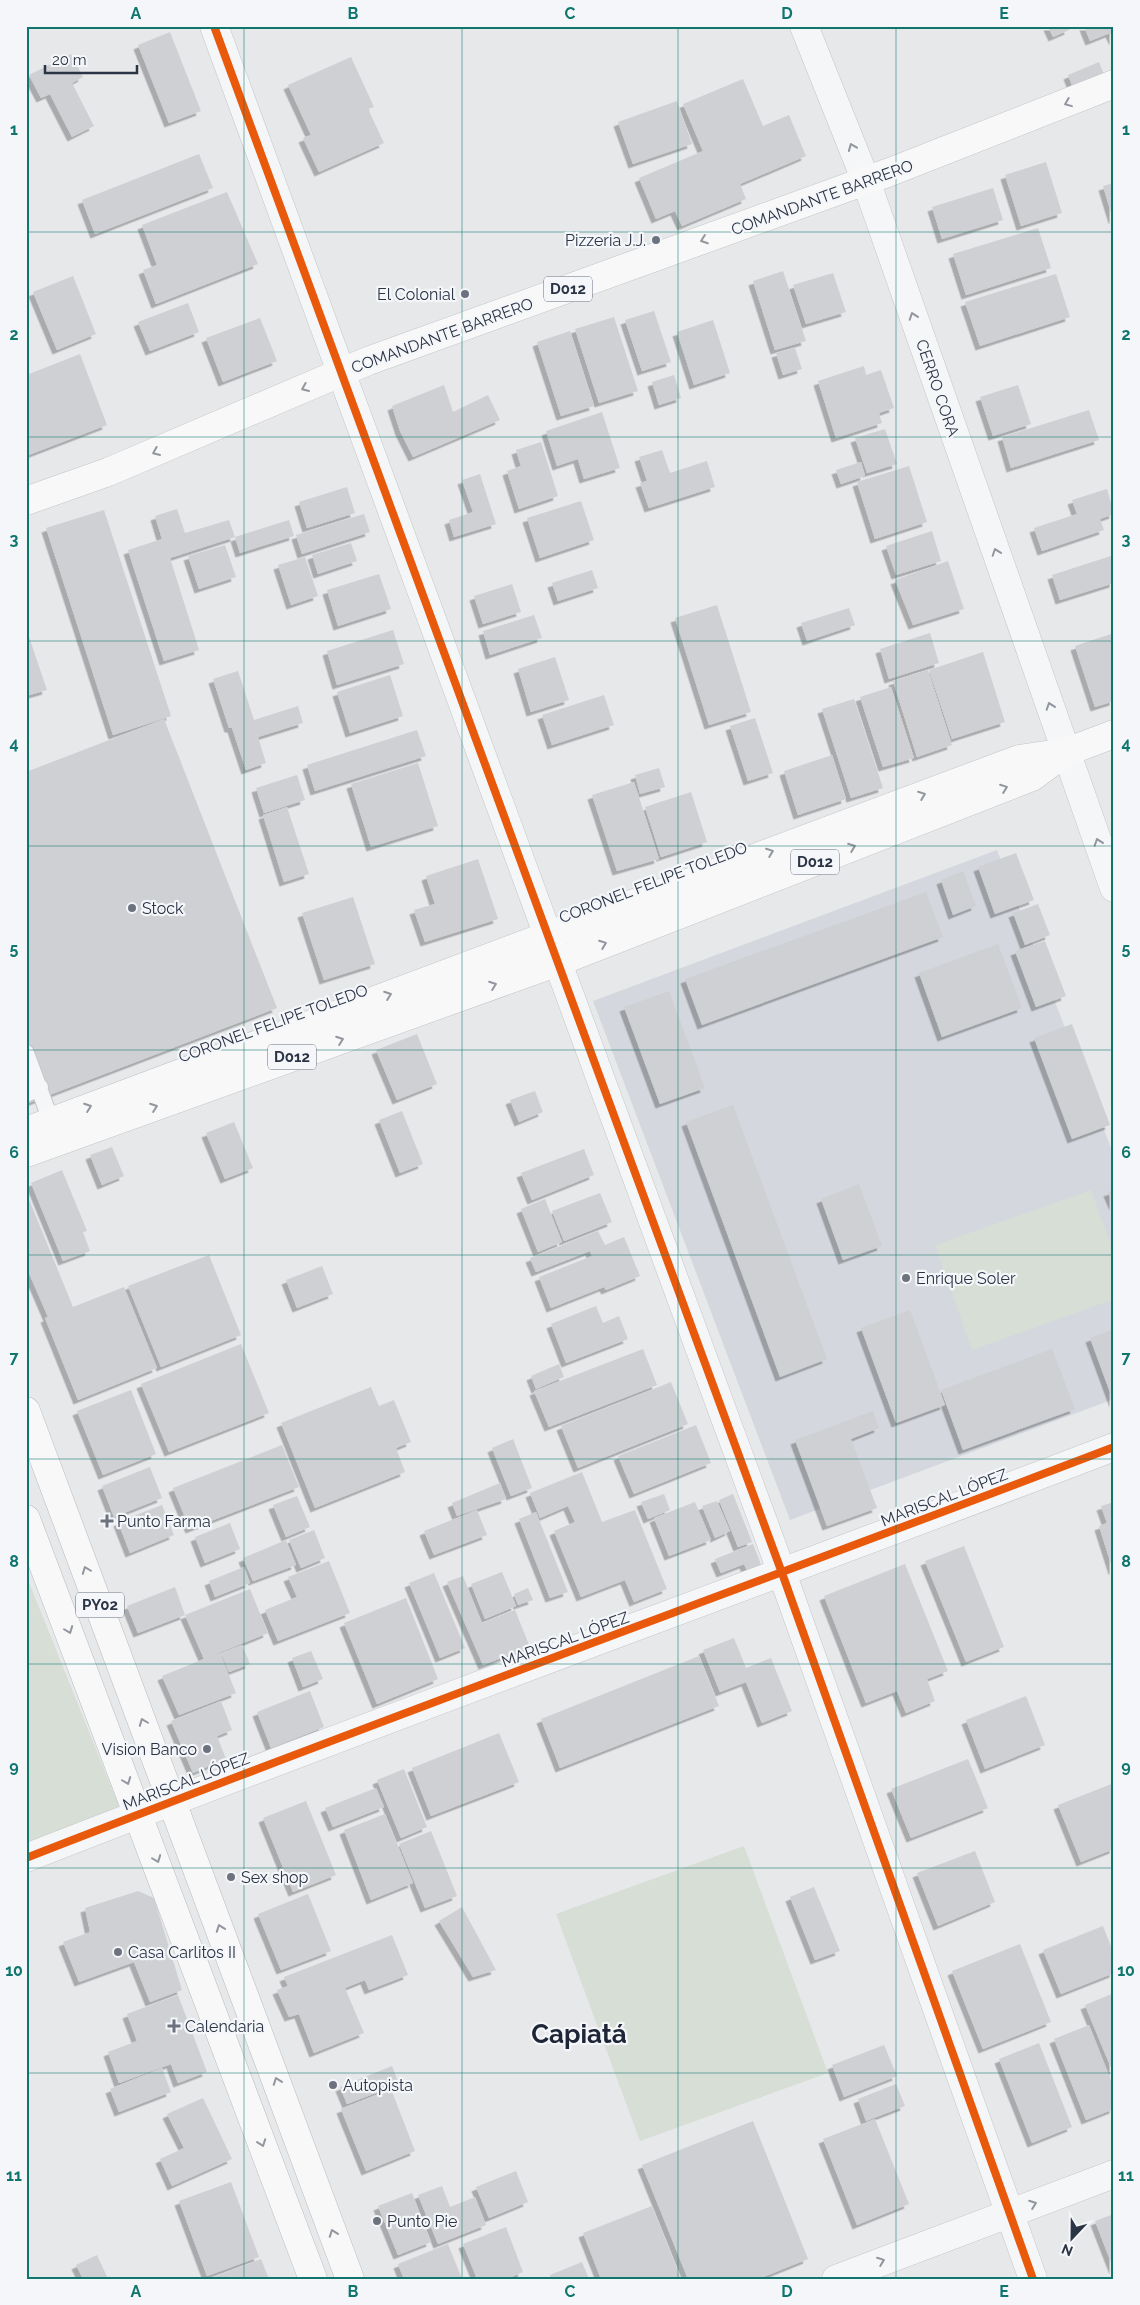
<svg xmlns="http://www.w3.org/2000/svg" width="1140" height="2305" font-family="Raleway,sans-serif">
<defs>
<filter id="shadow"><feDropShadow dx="-4.5" dy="4.5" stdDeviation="0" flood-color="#0004"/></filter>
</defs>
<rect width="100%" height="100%" fill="#e6e8ea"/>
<!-- built -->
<path fill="#d4d7dd" d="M997 850 1114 1156V1399L790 1520 593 1001Z"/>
<!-- green -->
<path fill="#d6ded6" d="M1091 1190 1114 1253V1299L972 1350 935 1245Z
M26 1575 120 1809 26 1844Z
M744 1846 828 2073 640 2141 556 1914Z"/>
<!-- building -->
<path fill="#ced0d3" filter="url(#shadow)" d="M1048 26H1068L1069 30 1053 37Z
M1084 26H1114V41L1110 33 1090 41Z
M170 32 201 111 169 123 138 45Z
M71 54 83 77 72 83 94 126 72 137 50 94 41 98 29 75Z
M351 57 374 107 368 109 384 143 319 172 303 138 311 135 288 85Z
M1099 62 1105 77 1074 90 1068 75Z
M743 79 763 126 789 115 806 156 740 184 746 199 682 226 675 211 656 219 639 178 703 151 683 104Z
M677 101 692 144 633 164 618 122Z
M199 154 213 188 95 234 82 200Z
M1046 162 1062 213 1021 226 1005 175Z
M1114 183V219H1113L1103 186Z
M993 188 1003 220 942 239 932 207Z
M227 192 258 264 156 304 143 270 157 265 142 225Z
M1038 228 1051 268 966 295 953 254Z
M783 271 806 341 775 350 753 281Z
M833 273 846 312 806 324 793 285Z
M1056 274 1070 317 980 346 965 302Z
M73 276 96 334 57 350 33 292Z
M188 303 199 332 150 351 138 322Z
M654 311 671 362 642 371 625 320Z
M614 317 638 391 599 403 575 329Z
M260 318 277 361 223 382 206 338Z
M713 320 730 373 694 385 677 332Z
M570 331 594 406 561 416 537 342Z
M795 348 802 369 783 375 776 353Z
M80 354 107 425 26 456V367L29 374Z
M864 366 866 375 881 370 894 408 879 413 882 423 836 438 818 381Z
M674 375 681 398 659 405 652 382Z
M444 385 453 412 488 395 500 420 413 457 400 431 392 406Z
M1018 385 1031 424 993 436 980 397Z
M1089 410 1099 440 1011 468 1002 437Z
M602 412 620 468 584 479 578 459 557 466 546 431Z
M885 429 897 464 867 473 855 438Z
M541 442 558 496 519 509 507 471 521 466 516 450Z
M662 450 670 473 707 461 715 487 649 508 640 483 647 481 639 457Z
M861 462 865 476 841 484 836 470Z
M909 466 927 522 875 539 857 482Z
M480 474 496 524 454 537 449 520 473 512 462 480Z
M347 487 355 513 307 528 299 502Z
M1107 489 1114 514 1100 519 1104 530 1042 551 1034 528 1077 514 1072 500Z
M581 501 594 540 540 558 527 518Z
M177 509 185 533 229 520 235 537 289 520 294 536 240 553 235 537 170 558 199 650 164 661 128 550 162 539 155 516Z
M104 510 171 716 113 735 46 528Z
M364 514 370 532 302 554 296 535Z
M932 531 941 561 896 575 886 546Z
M351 543 357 561 318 574 312 555Z
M225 545 236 577 199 589 188 556Z
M1114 555V583L1060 600 1052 575Z
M305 557 318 596 291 605 278 565Z
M948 561 964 609 913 625 895 580Z
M592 570 598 588 558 601 552 583Z
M379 574 391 609 338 626 327 590Z
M512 584 521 612 483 624 474 596Z
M717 605 751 712 709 725 675 618Z
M849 608 855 625 807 641 801 623Z
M534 615 542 638 490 655 483 631Z
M26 628 47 690 26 696Z
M393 630 404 664 337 685 327 651Z
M930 633 939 663 889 679 880 649Z
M1114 633V701L1095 707 1075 646Z
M983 652 1005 722 952 739 929 670Z
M555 657 569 700 531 712 518 669Z
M928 670 952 745 917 757 893 681Z
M238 671 254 720 298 706 303 723 258 737 266 763 246 770 232 728H229L213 679Z
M390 675 403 716 350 733 337 692Z
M891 687 914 758 883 767 860 697Z
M604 695 614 725 552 745 542 715Z
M854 699 883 788 851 798 822 709Z
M755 718 773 773 748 781 730 726Z
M164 719 277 1008 26 1104V809L28 808 26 772Z
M417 730 426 756 315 791 307 765Z
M832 755 846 799 798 815 784 771Z
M418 763 438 826 371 847 351 784Z
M659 768 665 787 640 794 635 775Z
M297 775 305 800 264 813 256 788Z
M634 782 659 859 617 871 592 795Z
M691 792 707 842 661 857 645 807Z
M287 807 309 874 284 882 263 815Z
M1016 853 1034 900 995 914 978 867Z
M478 859 498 919 425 942 414 910 435 904 426 876Z
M963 871 976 906 953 915 941 880Z
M926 892 943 937 702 1025 685 979Z
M353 897 375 964 324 980 302 913Z
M1038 904 1050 935 1025 945 1013 913Z
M1045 941 1066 996 1036 1007 1015 951Z
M998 944 1022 1008 942 1037 919 973Z
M669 991 705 1088 660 1104 624 1007Z
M1072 1024 1110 1125 1072 1139 1034 1038Z
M417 1034 437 1084 397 1100 376 1050Z
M535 1091 543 1112 519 1122 510 1100Z
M733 1105 827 1359 780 1377 686 1122Z
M402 1111 423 1164 400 1173 379 1120Z
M234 1122 253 1168 225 1179 206 1133Z
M112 1147 124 1176 102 1185 90 1155Z
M584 1149 594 1175 532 1200 521 1173Z
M62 1170 87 1231 83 1232 90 1251 63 1261 31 1183Z
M859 1184 882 1246 843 1260 821 1199Z
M1114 1190V1206L1108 1192Z
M26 1192 73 1307 124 1287 157 1368 78 1400 45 1318 48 1317 26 1266Z
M600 1193 612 1222 564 1241 552 1211Z
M545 1199 562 1242 538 1252 521 1209Z
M598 1231 605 1245 624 1237 640 1276 606 1290 604 1287 551 1308 539 1277 592 1256 590 1251 536 1272 530 1258Z
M209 1255 241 1335 161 1367 128 1286Z
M322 1266 333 1294 297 1308 286 1280Z
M596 1306 603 1323 619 1316 628 1339 566 1363 551 1324Z
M910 1310 945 1405 896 1423 861 1328Z
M1114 1329V1403L1090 1338Z
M241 1344 269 1413 169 1452 141 1384Z
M643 1349 657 1385 549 1427 534 1391Z
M1052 1349 1075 1409 963 1450 941 1390Z
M559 1364 564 1377 536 1389 531 1376Z
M671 1382 688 1424 578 1468 561 1426Z
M371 1387 379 1406 394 1400 411 1442 396 1448 405 1472 315 1508 281 1423Z
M131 1390 156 1454 103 1475 77 1411Z
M873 1411 879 1428 851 1439 877 1508 827 1526 795 1440Z
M696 1425 711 1463 634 1494 618 1456Z
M513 1439 532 1488 511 1496 492 1448Z
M282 1445 299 1487 190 1529 173 1488Z
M150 1467 162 1498 114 1517 102 1486Z
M582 1472 602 1522 635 1510 667 1589 634 1602 625 1580 581 1597 554 1531 575 1522 568 1506 540 1518 530 1493Z
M500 1483 506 1499 457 1516 452 1503Z
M664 1494 670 1510 648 1519 641 1502Z
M733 1494 752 1542 738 1547 719 1500Z
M297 1496 310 1527 286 1537 273 1505Z
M717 1501 730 1531 715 1538 702 1506Z
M695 1502 711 1540 669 1556 654 1518Z
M1114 1502V1570H1113L1099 1526 1107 1523 1101 1506Z
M162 1505 174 1535 130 1553 118 1522Z
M477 1510 487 1535 434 1555 424 1531Z
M536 1512 568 1592 550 1598 519 1519Z
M230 1523 240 1549 205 1563 195 1537Z
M314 1530 325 1558 301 1568 289 1540Z
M286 1540 296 1565 253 1581 243 1558Z
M753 1544 763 1570 749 1575 744 1564 721 1573 715 1559Z
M964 1546 1004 1647 966 1662 925 1561Z
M329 1561 350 1613 278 1641 265 1610 297 1597 288 1577Z
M905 1564 948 1671 927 1679 935 1701 906 1713 897 1691 866 1703 824 1596Z
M244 1567 250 1583 215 1597 209 1581Z
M502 1572 516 1606 485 1619 471 1584Z
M434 1573 465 1648 440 1658 409 1583Z
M463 1576 482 1623 515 1610 530 1647 483 1665 447 1582Z
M175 1587 185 1615 250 1589 268 1633 206 1658 220 1653 236 1693 179 1715 162 1676 204 1659 185 1615 138 1633 127 1606Z
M528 1588 533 1600 518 1605 514 1594Z
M406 1598 438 1679 377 1704 344 1623Z
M734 1638 746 1668 771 1658 792 1711 762 1723 746 1682 720 1692 703 1650Z
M242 1645 250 1664 229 1672 221 1653Z
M311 1651 323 1679 303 1687 292 1658Z
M699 1656 719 1706 560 1768 541 1719Z
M310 1691 324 1727 271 1748 257 1712Z
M1026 1696 1045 1745 985 1769 966 1720Z
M221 1701 232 1730 217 1736 226 1759 193 1773 171 1721Z
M499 1733 519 1782 431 1816 412 1768Z
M968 1759 988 1808 911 1838 891 1789Z
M404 1769 427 1827 401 1838 377 1780Z
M1114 1783V1849L1081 1862 1058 1805Z
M376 1788 384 1807 333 1827 325 1808Z
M306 1801 336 1875 293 1892 263 1818Z
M385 1814 413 1883 371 1900 344 1830Z
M431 1831 457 1896 425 1908 399 1844Z
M975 1851 995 1902 938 1926 917 1873Z
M814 1887 840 1951 815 1960 790 1897Z
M138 1891 154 1898 182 1990 150 2002 134 1962 79 1982 63 1942 90 1932 85 1908Z
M308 1894 331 1951 281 1970 258 1914Z
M462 1907 496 1970 473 1977 439 1921Z
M1103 1926 1114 1954V1973L1061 1994 1043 1950Z
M392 1935 408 1975 369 1990 365 1980 345 1988 364 2033 314 2053 299 2014 289 2017 277 1990 288 1986 284 1977Z
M1020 1944 1051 2022 983 2049 952 1971Z
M1114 1993V2075L1085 2005Z
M178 1995 207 2072 178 2083 171 2064 119 2083 108 2052 137 2041 127 2014Z
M1089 2025 1114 2088V2109L1086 2120 1054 2039Z
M1039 2043 1072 2127 1032 2143 999 2059Z
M884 2045 897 2076 844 2097 832 2065Z
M392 2066 399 2084 347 2104 340 2087Z
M162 2068 171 2092 119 2112 110 2089Z
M896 2084 905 2106 866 2121 858 2099Z
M391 2089 415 2151 366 2171 341 2109Z
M203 2098 232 2159 172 2186 160 2159 184 2148 167 2114Z
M875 2119 909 2204 857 2225 823 2139Z
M753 2121 808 2259 758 2279H688L642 2165Z
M516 2171 528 2202 489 2218 476 2187Z
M231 2182 259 2257 207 2276 179 2201Z
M442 2186 450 2207 475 2197 486 2225 438 2244 418 2195Z
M412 2193 431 2242 398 2255 378 2206Z
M652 2206 681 2279H601L583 2233Z
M1114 2214V2270L1095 2221Z
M506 2227 523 2272 507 2279H477L463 2244Z
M448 2244 462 2279H404L398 2264Z
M97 2255 108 2279H83L76 2265Z
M261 2259 269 2279H208Z
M582 2262 589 2279H551L550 2275Z"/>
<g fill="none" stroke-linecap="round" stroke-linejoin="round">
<!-- service casing -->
<g stroke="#c4c6c8" stroke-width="18">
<path id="service" d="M26 1053 51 1121
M26 1094 40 1087"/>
</g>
<!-- minor casing -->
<g stroke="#c4c6c8" stroke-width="29">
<path id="minor" d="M214 26 782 1573 1033 2279
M26 1858C387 1717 752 1585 1114 1447
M836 2279 1114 2174"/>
</g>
<!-- tertiary casing -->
<g stroke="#c4c6c8" stroke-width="29">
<path id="tertiary" d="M804 26 866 181 1114 888"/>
</g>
<!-- primary casing -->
<g stroke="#c2c5c8" stroke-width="29">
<path id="primary" d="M26 501 108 472 368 361 890 172 1114 84
M26 1131 1019 759 1066 752 1114 734
M26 1153 558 962 1032 777 1063 754"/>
</g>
<!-- trunk casing -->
<g stroke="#b8bbbf" stroke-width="29">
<path id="trunk" d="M26 1411 350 2279
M26 1519 313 2279"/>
</g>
<!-- service -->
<use href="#service" stroke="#f5f6f7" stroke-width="16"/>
<!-- minor -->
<use href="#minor" stroke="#f5f6f7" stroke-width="28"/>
<!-- tertiary -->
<use href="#tertiary" stroke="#f5f6f7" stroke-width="28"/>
<!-- primary -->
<use href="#primary" stroke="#f8f8f8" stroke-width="28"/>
<!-- trunk -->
<use href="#trunk" stroke="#f8f8f8" stroke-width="28"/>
<!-- cycleway casing -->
<g stroke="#f4f6f9" stroke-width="11">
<path id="cycleway" d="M214 26 782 1573 1033 2279
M26 1858C387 1717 752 1585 1114 1447"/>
</g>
<!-- cycleway -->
<use href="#cycleway" stroke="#e8590c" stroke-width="8"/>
</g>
<!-- one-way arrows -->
<defs><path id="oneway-chevron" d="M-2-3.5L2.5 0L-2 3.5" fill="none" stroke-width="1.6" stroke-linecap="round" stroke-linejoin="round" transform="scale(1.25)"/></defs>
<g stroke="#92969e">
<use href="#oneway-chevron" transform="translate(1068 103) rotate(158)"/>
<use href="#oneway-chevron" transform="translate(704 240) rotate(160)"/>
<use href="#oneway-chevron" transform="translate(305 388) rotate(157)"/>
<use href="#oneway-chevron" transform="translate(156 452) rotate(157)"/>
<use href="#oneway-chevron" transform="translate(1004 788) rotate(-21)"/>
<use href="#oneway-chevron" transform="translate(922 795) rotate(-21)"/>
<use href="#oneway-chevron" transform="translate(852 847) rotate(-21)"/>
<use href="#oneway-chevron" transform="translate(770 852) rotate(-21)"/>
<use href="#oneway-chevron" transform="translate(603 944) rotate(-21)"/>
<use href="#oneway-chevron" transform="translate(493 985) rotate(-20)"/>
<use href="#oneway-chevron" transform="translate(388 995) rotate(-20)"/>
<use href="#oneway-chevron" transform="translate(340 1040) rotate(-20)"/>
<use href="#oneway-chevron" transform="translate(88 1107) rotate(-20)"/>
<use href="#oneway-chevron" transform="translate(154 1107) rotate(-20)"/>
<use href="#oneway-chevron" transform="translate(86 1570) rotate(-111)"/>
<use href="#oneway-chevron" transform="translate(69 1630) rotate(69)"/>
<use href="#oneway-chevron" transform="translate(143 1722) rotate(-111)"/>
<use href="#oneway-chevron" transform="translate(127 1781) rotate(69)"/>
<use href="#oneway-chevron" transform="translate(157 1859) rotate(69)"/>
<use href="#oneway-chevron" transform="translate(220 1928) rotate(-110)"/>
<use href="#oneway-chevron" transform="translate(277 2081) rotate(-110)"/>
<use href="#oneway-chevron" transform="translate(262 2143) rotate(70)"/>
<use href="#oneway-chevron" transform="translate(333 2233) rotate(-110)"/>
</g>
<g stroke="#90959e">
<use href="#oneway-chevron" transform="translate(852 147) rotate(-112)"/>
<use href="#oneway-chevron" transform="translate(913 316) rotate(-109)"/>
<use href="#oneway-chevron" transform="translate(996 552) rotate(-109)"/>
<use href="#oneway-chevron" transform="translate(1050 706) rotate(-109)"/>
<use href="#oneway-chevron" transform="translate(1098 842) rotate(-109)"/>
<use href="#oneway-chevron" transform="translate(1033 2204) rotate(-20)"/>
<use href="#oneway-chevron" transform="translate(881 2261) rotate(-21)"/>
</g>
<!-- grid -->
<path fill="none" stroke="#0f766e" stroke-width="1" stroke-opacity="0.55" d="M244 26V2279M462 26V2279M678 26V2279M896 26V2279M26 232H1114M26 437H1114M26 641H1114M26 846H1114M26 1050H1114M26 1255H1114M26 1459H1114M26 1664H1114M26 1868H1114M26 2073H1114"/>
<!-- markers -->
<g fill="#6c737f" stroke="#f4f6f9" stroke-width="2">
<circle cx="656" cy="240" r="5"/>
<circle cx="465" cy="294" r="5"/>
<circle cx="132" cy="908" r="5"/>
<circle cx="906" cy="1278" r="5"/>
<path d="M104.5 1513.5h5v5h5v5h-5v5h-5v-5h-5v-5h5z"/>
<circle cx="207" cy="1749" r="5"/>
<circle cx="231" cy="1877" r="5"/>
<circle cx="118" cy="1952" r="5"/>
<path d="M171.5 2018.5h5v5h5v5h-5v5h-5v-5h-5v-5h5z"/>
<circle cx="333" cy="2085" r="5"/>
<circle cx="377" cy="2221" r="5"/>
</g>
<g text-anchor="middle" stroke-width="4.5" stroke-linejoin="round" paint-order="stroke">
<!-- shield labels -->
<g fill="#f4f6f9" stroke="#676e7b" stroke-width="1">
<rect x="544" y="276.5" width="48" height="25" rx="4"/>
<rect x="791" y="849.5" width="48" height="25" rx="4"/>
<rect x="268" y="1044.5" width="48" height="25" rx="4"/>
<rect x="76" y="1592.5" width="48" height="25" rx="4"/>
</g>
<g font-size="15" font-weight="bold" fill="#2b3445">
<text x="568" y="294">D012</text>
<text x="815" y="867">D012</text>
<text x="292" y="1062">D012</text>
<text x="100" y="1610">PY02</text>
</g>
<!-- street labels -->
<g font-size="16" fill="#2b3445" stroke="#f4f6f9">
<text transform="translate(822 197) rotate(-20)" y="6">COMANDANTE BARRERO</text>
<text transform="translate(442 335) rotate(-20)" y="6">COMANDANTE BARRERO</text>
<text transform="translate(938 388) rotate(71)" y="6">CERRO CORA</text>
<text transform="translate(653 882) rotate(-21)" y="6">CORONEL FELIPE TOLEDO</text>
<text transform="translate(273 1023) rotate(-20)" y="6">CORONEL FELIPE TOLEDO</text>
<text transform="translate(944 1497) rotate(-21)" y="6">MARISCAL LÓPEZ</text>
<text transform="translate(565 1639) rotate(-20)" y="6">MARISCAL LÓPEZ</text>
<text transform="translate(186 1781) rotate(-21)" y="6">MARISCAL LÓPEZ</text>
</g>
<!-- poi labels -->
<g font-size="16" fill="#2b3445" stroke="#f4f6f9" text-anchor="start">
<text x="646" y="246" text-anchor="end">Pizzeria J.J.</text>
<text x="455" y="300" text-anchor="end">El Colonial</text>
<text x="142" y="914">Stock</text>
<text x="916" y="1284">Enrique Soler</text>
<text x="117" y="1527">Punto Farma</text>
<text x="197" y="1755" text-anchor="end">Vision Banco</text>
<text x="241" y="1883">Sex shop</text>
<text x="128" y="1958">Casa Carlitos II</text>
<text x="185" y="2032">Calendaria</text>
<text x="343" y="2091">Autopista</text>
<text x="387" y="2227">Punto Pie</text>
</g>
<!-- town labels -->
<g font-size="26" font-weight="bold" fill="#1d2536" stroke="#f4f6f9">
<text x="579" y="2043">Capiatá</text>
</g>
</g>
<!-- border -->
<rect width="1140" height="2305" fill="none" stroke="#f4f6f9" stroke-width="55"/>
<!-- north arrow -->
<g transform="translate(1072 2238) rotate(202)" stroke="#f4f6f9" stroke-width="4" paint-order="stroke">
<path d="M0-4L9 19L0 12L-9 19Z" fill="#2b3445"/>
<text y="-8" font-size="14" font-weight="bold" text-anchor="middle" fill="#2b3445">N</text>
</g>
<!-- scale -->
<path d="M45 65v8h92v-8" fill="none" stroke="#2b3445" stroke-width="2.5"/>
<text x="52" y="65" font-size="15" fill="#2b3445" stroke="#f4f6f9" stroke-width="4" paint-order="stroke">20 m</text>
<rect x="28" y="28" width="1084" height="2250" fill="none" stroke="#0f766e" stroke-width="2"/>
<g font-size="16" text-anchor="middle" font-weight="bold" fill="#0f766e">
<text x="136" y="19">A</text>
<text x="353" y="19">B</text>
<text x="570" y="19">C</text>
<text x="787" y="19">D</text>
<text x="1004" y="19">E</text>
<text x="14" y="135">1</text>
<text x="1126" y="135">1</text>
<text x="14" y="340">2</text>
<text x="1126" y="340">2</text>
<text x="14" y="545">3</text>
<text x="1126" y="545">3</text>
<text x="14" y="749">4</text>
<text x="1126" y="749">4</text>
<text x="14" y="954">5</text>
<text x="1126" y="954">5</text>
<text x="14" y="1158">6</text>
<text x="1126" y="1158">6</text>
<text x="14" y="1363">7</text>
<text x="1126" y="1363">7</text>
<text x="14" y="1567">8</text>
<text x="1126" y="1567">8</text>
<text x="14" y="1772">9</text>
<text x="1126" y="1772">9</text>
<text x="14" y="1976">10</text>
<text x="1126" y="1976">10</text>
<text x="14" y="2181">11</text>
<text x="1126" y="2181">11</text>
<text x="136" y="2297">A</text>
<text x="353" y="2297">B</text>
<text x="570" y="2297">C</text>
<text x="787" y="2297">D</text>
<text x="1004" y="2297">E</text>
</g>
</svg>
